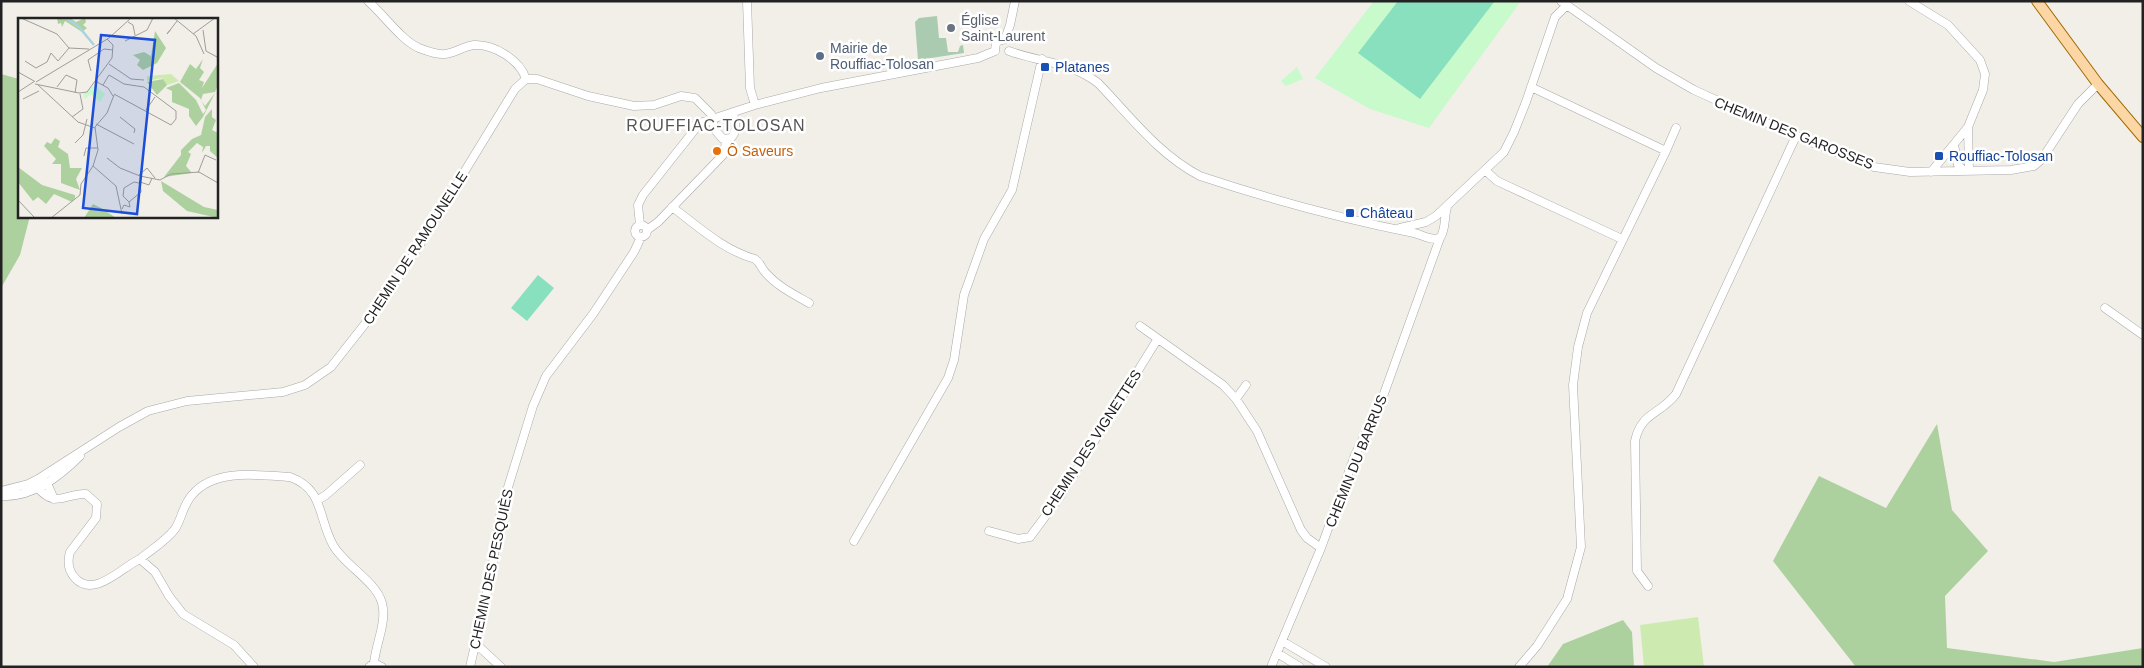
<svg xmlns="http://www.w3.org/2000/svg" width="2144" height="668" font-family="Arial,sans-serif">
<rect width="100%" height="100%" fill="#f2efe9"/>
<!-- grass -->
<path fill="#cdebb0" d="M1698 617 1704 667H1644L1640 625Z"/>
<!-- forest -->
<path fill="#add19e" d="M1 74 19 79V216H30L20 255 1 288Z
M1937 424 1952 510 1988 551 1945 596 1947 648 2054 662 2143 648V667H1856L1773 561 1819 476 1886 508Z
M1623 620 1632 632 1634 667H1547L1563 644Z"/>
<!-- cemetery -->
<path fill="#aacbaf" d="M937 16 939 38H946L948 52H958L960 46 963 45 964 53 918 60 915 22 919 18Z"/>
<!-- park -->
<path fill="#c8facc" d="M1374 1H1521L1429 128 1370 109 1315 78Z
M1297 67 1303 79 1286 86 1281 81Z"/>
<!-- pitch -->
<path fill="#88e0be" d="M1398 1 1494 2 1420 99 1358 53Z
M538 275 554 288 527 321 511 308Z"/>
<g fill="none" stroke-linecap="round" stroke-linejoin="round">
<!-- minor casing -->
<g stroke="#a9a9a9" stroke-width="9">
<path id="minor" d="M368 1C383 14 402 41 419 48 427 51 437 55 445 54 455 53 464 46 474 45 494 44 520 60 526 79
M747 1 750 88 755 105
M1561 1 1656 68 1694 90 1796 136 1874 167 1910 172 2011 170 2034 166 2042 159 2078 104 2098 84
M1909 1 1948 25 1980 60 1985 74 1983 90 1968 127 1931 172
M1005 39 1010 25 1015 1
M995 51 996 42 1005 39
M1009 51C1042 63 1068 61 1098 83 1131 117 1158 154 1200 176 1269 199 1343 219 1414 233 1423 235 1431 241 1440 238 1446 230 1444 217 1447 207
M1968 127 1969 171
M1954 145 1958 165 1964 171
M1666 151 1676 128
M1485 170 1497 181 1622 239
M672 207C699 227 723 250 755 259 760 262 761 268 765 272 777 286 793 294 809 303
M640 225 638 205 643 195 700 123 755 105 821 88 978 58 995 51
M635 231a6 6 0 1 1 12 0a6 6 0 1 1-12 0Z
M1400 228 1426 222 1436 216 1504 152 1514 132 1526 102 1555 17 1566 6
M647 230 658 222 723 155 727 139
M2105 308 2143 335
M1140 326 1223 385 1236 399 1246 385
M1236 399 1257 431 1301 530 1307 538 1321 548
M1 491 28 484 38 479 119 427 148 411 187 401 283 392 305 385 331 367 372 315 414 254 515 89 526 79H537L588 96 634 106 654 105 681 96 695 98 711 114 715 130 723 139 731 138C738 131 735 122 733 114
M1 496C32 498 59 477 80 456
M54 499 47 483 38 479V488C56 509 65 493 86 494L97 504 96 518 70 552C67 562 68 570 75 578 94 599 122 567 140 559L155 572 169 596 183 614 234 645 254 667
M318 500 326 495 360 465
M989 531 1018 539 1030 537 1061 495 1157 340
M854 541 948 378 954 360 964 295 984 239 1012 190 1042 59
M140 559C152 549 166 541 175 529 182 518 183 505 192 495 214 468 259 475 290 477 324 489 318 518 333 545 344 565 376 581 382 603 387 622 376 643 374 663
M1648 586 1637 571 1635 441C1641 412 1660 415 1676 394L1796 136
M1282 641 1326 667
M475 643 501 667
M1277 653 1300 667
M369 667 374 663 382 667
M470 667 491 575 501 510 533 406 546 376 593 314 634 252 641 237
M1271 667 1321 548 1355 455 1381 402 1440 238
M1519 667 1537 646 1567 599 1581 547 1573 385 1578 347 1587 313 1666 151 1531 87"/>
</g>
<!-- major casing -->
<g stroke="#a06b00" stroke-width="12">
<path id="major" d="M2037 1 2098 84 2143 137"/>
</g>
<!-- minor -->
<use href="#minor" stroke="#fff" stroke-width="8"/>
<!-- major -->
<use href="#major" stroke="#fcd6a4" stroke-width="10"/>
</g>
<!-- markers -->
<circle fill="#6b7280" stroke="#fff" stroke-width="2" cx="951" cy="28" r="5"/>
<circle fill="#5c6f8a" stroke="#fff" stroke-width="2" cx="820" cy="56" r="5"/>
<g fill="#1a4fb4" stroke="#fff" stroke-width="2">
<rect x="1040" y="62" width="10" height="10" rx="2.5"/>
<rect x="1934" y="151" width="10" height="10" rx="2.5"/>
<rect x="1345" y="208" width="10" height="10" rx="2.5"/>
</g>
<circle fill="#e8710a" stroke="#fff" stroke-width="2" cx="717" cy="151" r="5"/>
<g text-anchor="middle" stroke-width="5" stroke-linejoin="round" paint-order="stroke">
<!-- worship labels -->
<g font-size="14" fill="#5b616d" stroke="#fff" text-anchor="start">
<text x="961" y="25">Église<tspan x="961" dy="16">Saint-Laurent</tspan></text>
</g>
<!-- service labels -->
<g font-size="14" fill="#4e5e75" stroke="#fff" text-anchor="start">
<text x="830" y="53">Mairie de<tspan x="830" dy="16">Rouffiac-Tolosan</tspan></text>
</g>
<!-- transit labels -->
<g font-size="14" fill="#164399" stroke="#fff" text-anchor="start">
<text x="1055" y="72">Platanes</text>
<text x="1949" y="161">Rouffiac-Tolosan</text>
<text x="1360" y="218">Château</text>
</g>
<!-- street labels -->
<g font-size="14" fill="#222" stroke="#fff">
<text transform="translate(1794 133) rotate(22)" y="5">CHEMIN DES GAROSSES</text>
<text transform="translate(415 248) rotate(-57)" y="5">CHEMIN DE RAMOUNELLE</text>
<text transform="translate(1091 443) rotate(-57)" y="5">CHEMIN DES VIGNETTES</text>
<text transform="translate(1356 461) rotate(-68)" y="5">CHEMIN DU BARRUS</text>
<text transform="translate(491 569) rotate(-78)" y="5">CHEMIN DES PESQUIÈS</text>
</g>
<!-- food labels -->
<g font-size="14" fill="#c56008" stroke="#fff" text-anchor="start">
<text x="727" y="156">Ô Saveurs</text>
</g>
<!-- quarter labels -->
<g font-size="16" letter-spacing="1" fill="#555" stroke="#fff">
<text x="716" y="131">ROUFFIAC-TOLOSAN</text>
</g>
</g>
<!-- overview -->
<g transform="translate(18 18)">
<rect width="200" height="200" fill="#f2efe9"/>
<path d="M153 56 161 63 149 67 144 60 129 63V58Z" fill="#cdebb0"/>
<path d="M52 0 58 4 67 0 68 4 65 7 69 10 64 14 47 3 44 9 43 5 40 6 39 0ZM137 13 148 30 139 45 125 52 119 47 122 42 115 37 126 34 133 38ZM185 41 182 50 186 54 181 62 186 64 184 70 200 45V67L197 74 185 76 183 82 187 88 197 75 185 99 178 108 171 98V91L154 84V73L148 70 161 65 178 82 185 96 188 92 182 80 162 64 172 46 178 51ZM145 61 149 67 139 77 129 64ZM194 91V99L198 102 194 112 200 115V140L192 133V128H188L184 135 185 129 179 125 170 134 173 136 168 148 174 155 146 159 163 137V132L174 121 183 117 187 99ZM37 120 42 123 40 129 50 136 52 150H64L58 161 62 172 43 165V146H34L38 141 26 128 29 124 33 126ZM0 149 24 167 57 177V180L54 184 36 176 28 186 20 179 15 183 0 164ZM143 163 186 189 200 192V200L169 193 145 173ZM75 186 85 191 98 200H66Z" fill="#add19e"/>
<path d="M77 67 87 76 82 84 73 76 67 81 65 76Z" fill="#c8facc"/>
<path fill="none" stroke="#aad3df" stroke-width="2.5" d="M48 0 61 9 76 27"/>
<path fill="none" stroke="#9f9d99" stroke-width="1" d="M3 0 39 16 51 30 71 31M156 0 178 18 186 36M110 4 115 7 117 17M153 11 149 16 159 3M185 12 188 33 199 39M175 16 197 0M107 23 129 12 135 0M7 43 18 50 29 44 33 35 40 43 51 30M91 46 113 61 126 62M73 53 70 42 86 31 95 32M0 54 16 63M18 64 91 20 113 0M79 64 90 70 95 78M17 66 61 75 69 74 94 40 95 27 89 21M20 67 60 104 77 110M85 67 91 57 106 66 126 69 158 93V101L153 107 96 76M39 69 48 57 59 62 57 75M0 74 17 63M5 81 21 73M128 92 137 79M54 99 65 91 62 76M102 99 117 111 116 115M78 106 116 126M57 125 65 117 69 101M80 132 75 148 98 168 104 196M80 132 77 109 89 95 96 77M66 138 68 130H80M89 140 102 150 122 158 142 162 153 156 181 154 200 165M180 155 187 137 198 142M121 157 129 150 137 160M0 182 16 199M111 184 105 178 106 170 116 164 121 165M104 191 106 187 112 189 111 184 123 174 122 164 131 167 134 160M33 200 62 177 63 166 75 148"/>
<path fill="#1d4ed8" fill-opacity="0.15" stroke="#1d4ed8" stroke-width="2.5" d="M83 17 137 22 119 196 65 190Z"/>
<rect width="200" height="200" fill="none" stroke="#222" stroke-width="2.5"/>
</g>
<!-- border -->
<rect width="2144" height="668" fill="none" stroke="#222222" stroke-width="5"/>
</svg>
